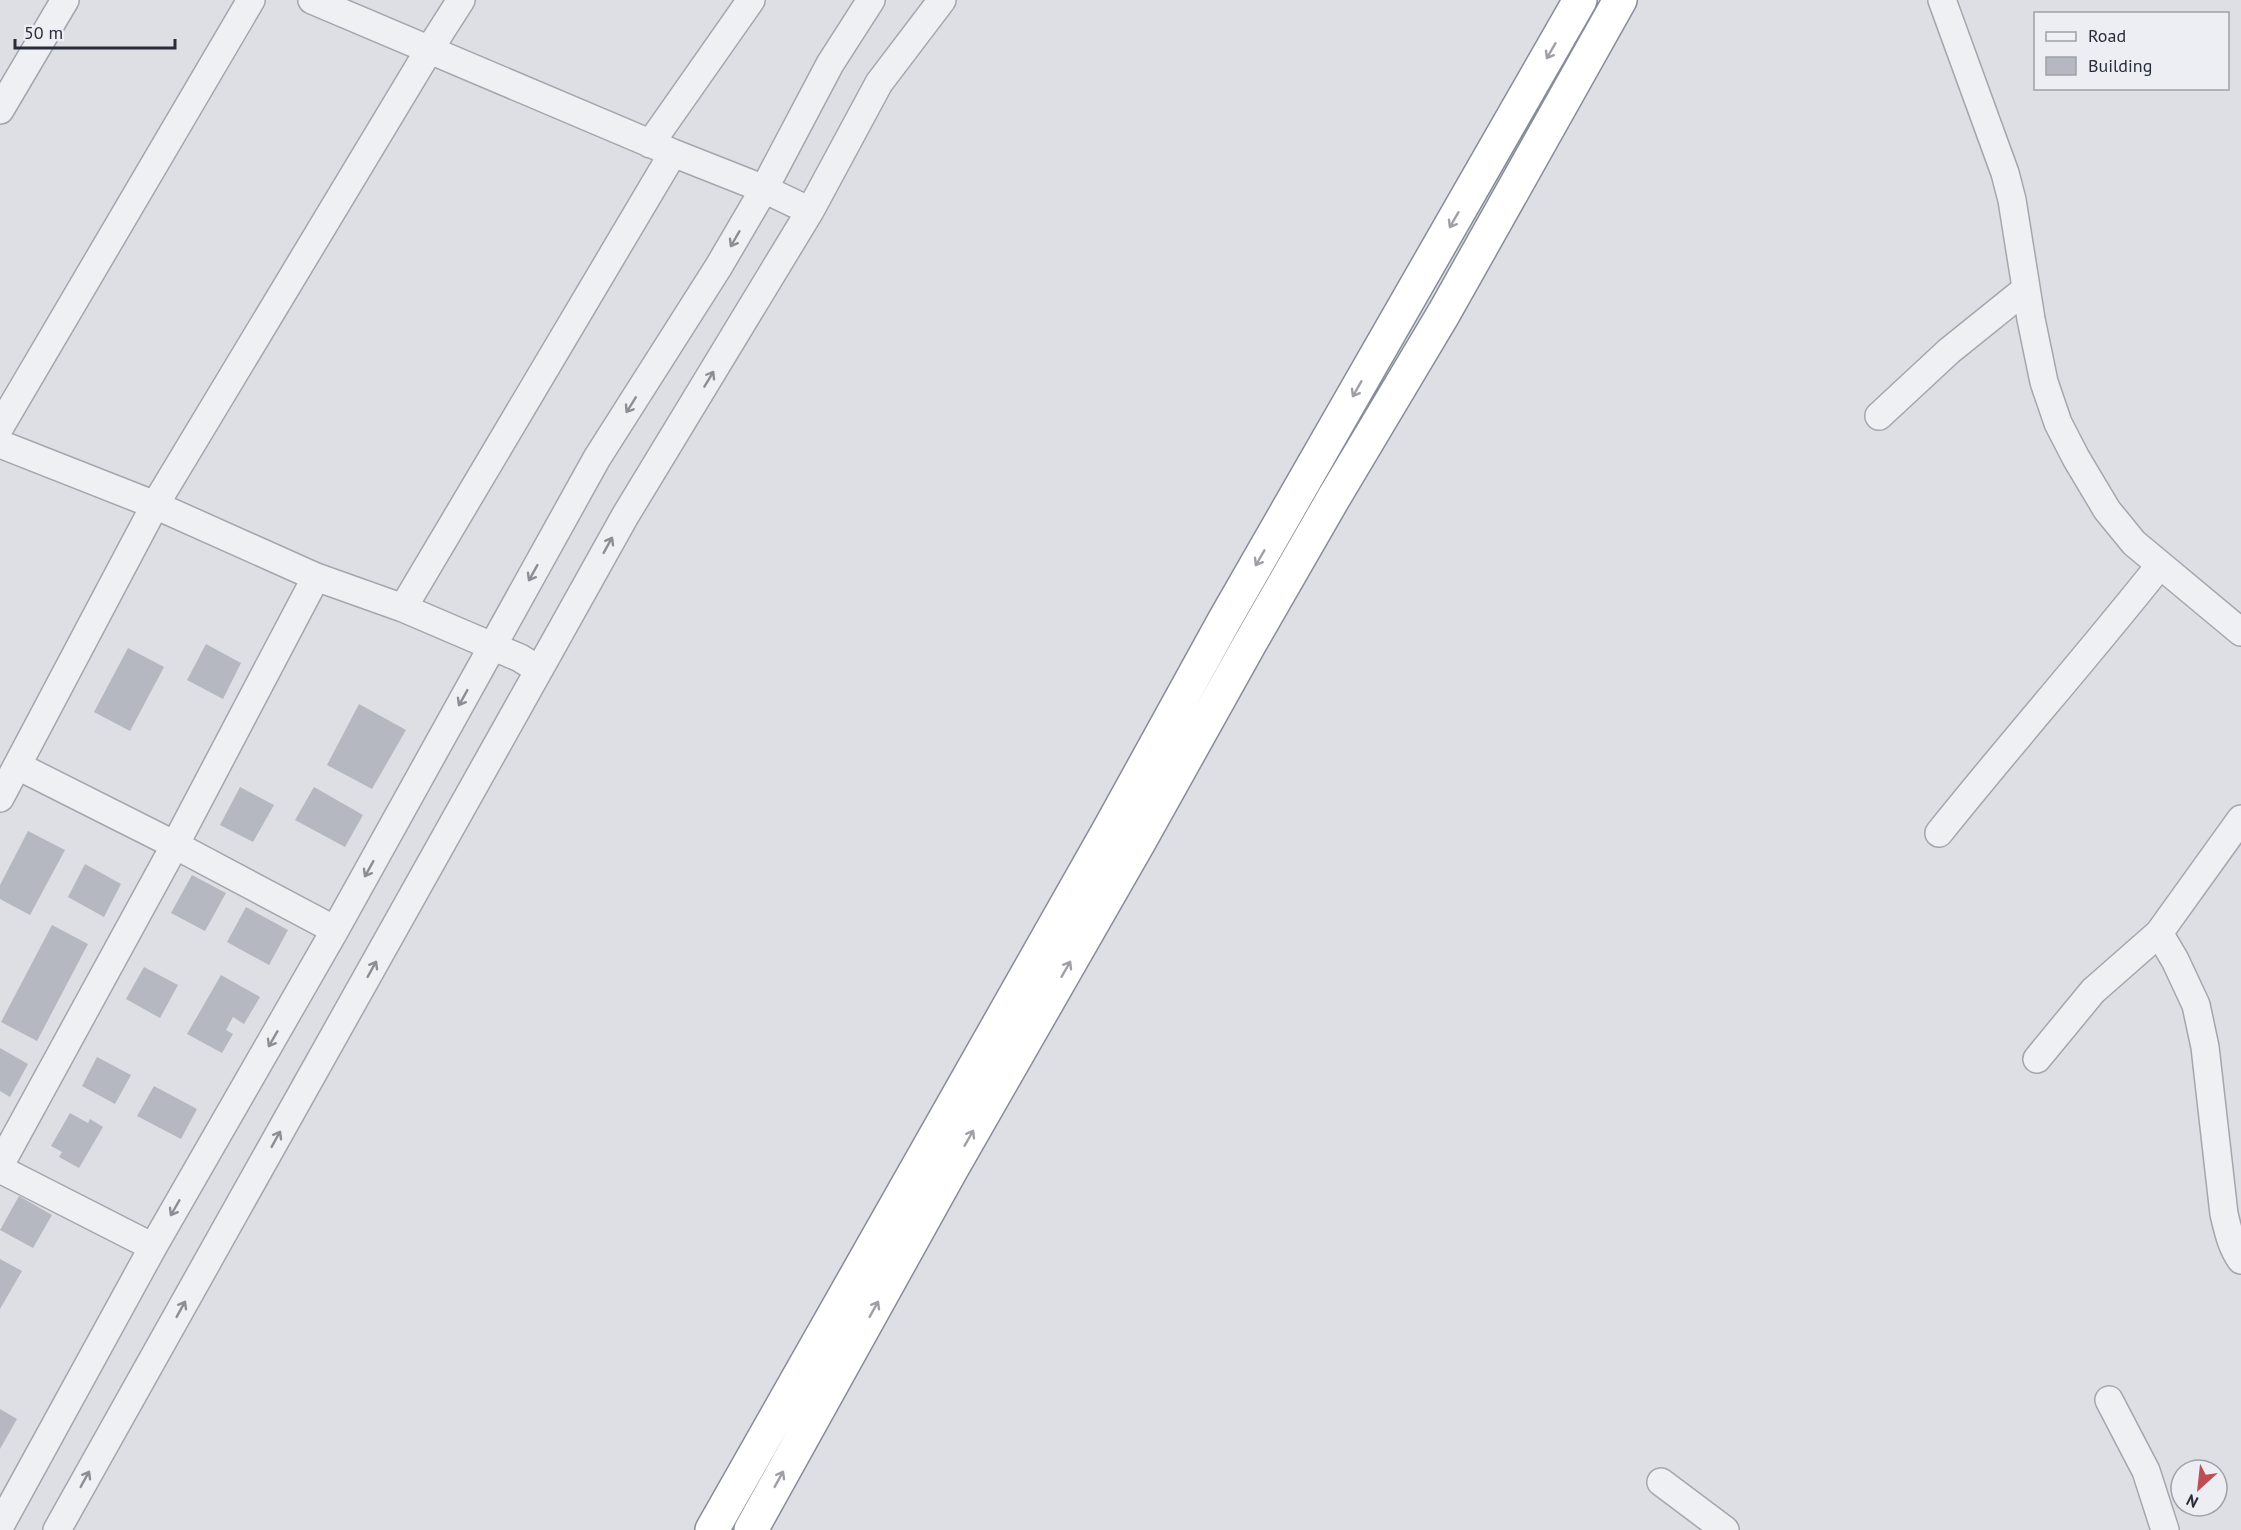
<svg xmlns="http://www.w3.org/2000/svg" width="2241" height="1530" font-family="'PT Sans',sans-serif">
<rect width="100%" height="100%" fill="#dddfe5"/>
<!-- building -->
<path fill="#b5b8c1" d="M206 644 241 663 223 699 187 680Z
M128 648 164 667 130 731 94 712Z
M359 704 406 730 372 789 327 765Z
M240 787 274 805 253 842 220 825Z
M314 787 363 815 345 847 295 820Z
M28 831 65 850 30 915 0 899V885Z
M85 864 121 884 104 917 68 897Z
M192 875 226 893 205 931 171 913Z
M246 907 288 930 269 965 227 942Z
M52 925 88 944 37 1041 1 1022Z
M144 967 178 985 160 1018 126 999Z
M221 975 260 997 244 1024 233 1017 226 1030 233 1034 222 1053 187 1034Z
M0 1048 28 1064 10 1097 0 1091Z
M97 1057 131 1075 115 1104 82 1086Z
M154 1086 197 1109 181 1139 137 1116Z
M70 1113 88 1123 90 1119 103 1127 79 1168 59 1157 62 1152 51 1146Z
M19 1196 52 1215 33 1248 0 1230Z
M0 1259 22 1271 0 1309Z
M0 1409 17 1419 0 1449Z"/>
<g fill="none" stroke-linecap="round" stroke-linejoin="round">
<!-- minor casing -->
<g stroke="#a3a6ae" stroke-width="30">
<path id="minor" d="M871 0 830 64 764 189 810 211 879 83 942 0
M1942 0 2005 173 2012 200 2031 319 2044 382 2058 423 2076 458 2107 510 2134 543 2241 632
M0 110 65 0
M650 144 751 0
M1879 416 1949 351 2026 289
M0 427 251 0
M0 444 155 505 316 577 403 608 520 658 539 670 57 1530
M403 608 673 153
M539 670 625 516 810 211
M18 766 175 845 335 930
M0 798 155 505 429 50 461 0
M1939 833C2011 743 2088 656 2160 565
M2159 933 2175 960 2196 1005 2205 1047 2224 1214C2228 1230 2231 1246 2241 1260
M2037 1059 2093 991 2159 933 2241 819
M0 1165 175 845 316 577
M0 1169 153 1247
M2109 1400 2146 1471 2165 1530
M1661 1482 1725 1530
M0 1526 153 1247 335 930 597 458 719 266 764 189 673 153 312 0"/>
</g>
<!-- highway casing -->
<g stroke="#868c99" stroke-width="36">
<path id="highway" d="M712 1530 1110 828 1224 621 1580 0
M751 1530 951 1170 1139 842 1249 645 1333 499 1444 313 1620 0"/>
</g>
<!-- minor -->
<use href="#minor" stroke="#eff0f4" stroke-width="27"/>
<!-- highway -->
<use href="#highway" stroke="#fff" stroke-width="33"/>
</g>
<!-- one-way arrows -->
<defs><path id="oneway-shaft" d="M-6 0H5M1.5-3L5.5 0L1.5 3" fill="none" stroke-width="1.6" stroke-linecap="round" stroke-linejoin="round" transform="scale(1.5)"/></defs>
<g stroke="#9ea0a6">
<use href="#oneway-shaft" transform="translate(1551 51) rotate(120)"/>
<use href="#oneway-shaft" transform="translate(1454 220) rotate(120)"/>
<use href="#oneway-shaft" transform="translate(1357 389) rotate(120)"/>
<use href="#oneway-shaft" transform="translate(1260 558) rotate(120)"/>
<use href="#oneway-shaft" transform="translate(1066 969) rotate(-60)"/>
<use href="#oneway-shaft" transform="translate(969 1138) rotate(-60)"/>
<use href="#oneway-shaft" transform="translate(874 1309) rotate(-61)"/>
<use href="#oneway-shaft" transform="translate(779 1479) rotate(-61)"/>
</g>
<g stroke="#8c8e96">
<use href="#oneway-shaft" transform="translate(735 239) rotate(120)"/>
<use href="#oneway-shaft" transform="translate(709 379) rotate(-59)"/>
<use href="#oneway-shaft" transform="translate(631 405) rotate(122)"/>
<use href="#oneway-shaft" transform="translate(608 545) rotate(-61)"/>
<use href="#oneway-shaft" transform="translate(533 573) rotate(119)"/>
<use href="#oneway-shaft" transform="translate(463 698) rotate(119)"/>
<use href="#oneway-shaft" transform="translate(369 869) rotate(119)"/>
<use href="#oneway-shaft" transform="translate(372 969) rotate(-61)"/>
<use href="#oneway-shaft" transform="translate(273 1039) rotate(120)"/>
<use href="#oneway-shaft" transform="translate(276 1139) rotate(-61)"/>
<use href="#oneway-shaft" transform="translate(175 1208) rotate(120)"/>
<use href="#oneway-shaft" transform="translate(181 1309) rotate(-61)"/>
<use href="#oneway-shaft" transform="translate(85 1479) rotate(-61)"/>
</g>
<!-- legend -->
<rect x="2034" y="12" width="195" height="78" fill="#eceef3" stroke="#9ea1a9" stroke-width="1.5"/>
<rect x="2046" y="32" width="30" height="9" fill="#eff0f4" stroke="#9ea1a9" stroke-width="1.5"/>
<text x="2088" y="42" font-size="18" fill="#282d39">Road</text>
<rect x="2046" y="57" width="30" height="18" fill="#b5b8c1" stroke="#9ea1a9" stroke-width="1.5"/>
<text x="2088" y="72" font-size="18" fill="#282d39">Building</text>
<!-- north arrow -->
<g transform="translate(2199 1488) rotate(207)"><circle r="28" fill="#eceef3" stroke="#9ea1a9" stroke-width="1.5"/>
<path d="M0-4.5L10 22L0 15L-10 22Z" fill="#bd4e55"/>
<text y="-9" font-size="16" font-weight="bold" text-anchor="middle" fill="#282d39">N</text>
</g>
<!-- scale -->
<path d="M15 39v9h160v-9" fill="none" stroke="#282d39" stroke-width="3"/>
<text x="24" y="39" font-size="18" fill="#282d39" stroke="#eceef3" stroke-width="4.5" paint-order="stroke">50 m</text>
</svg>
